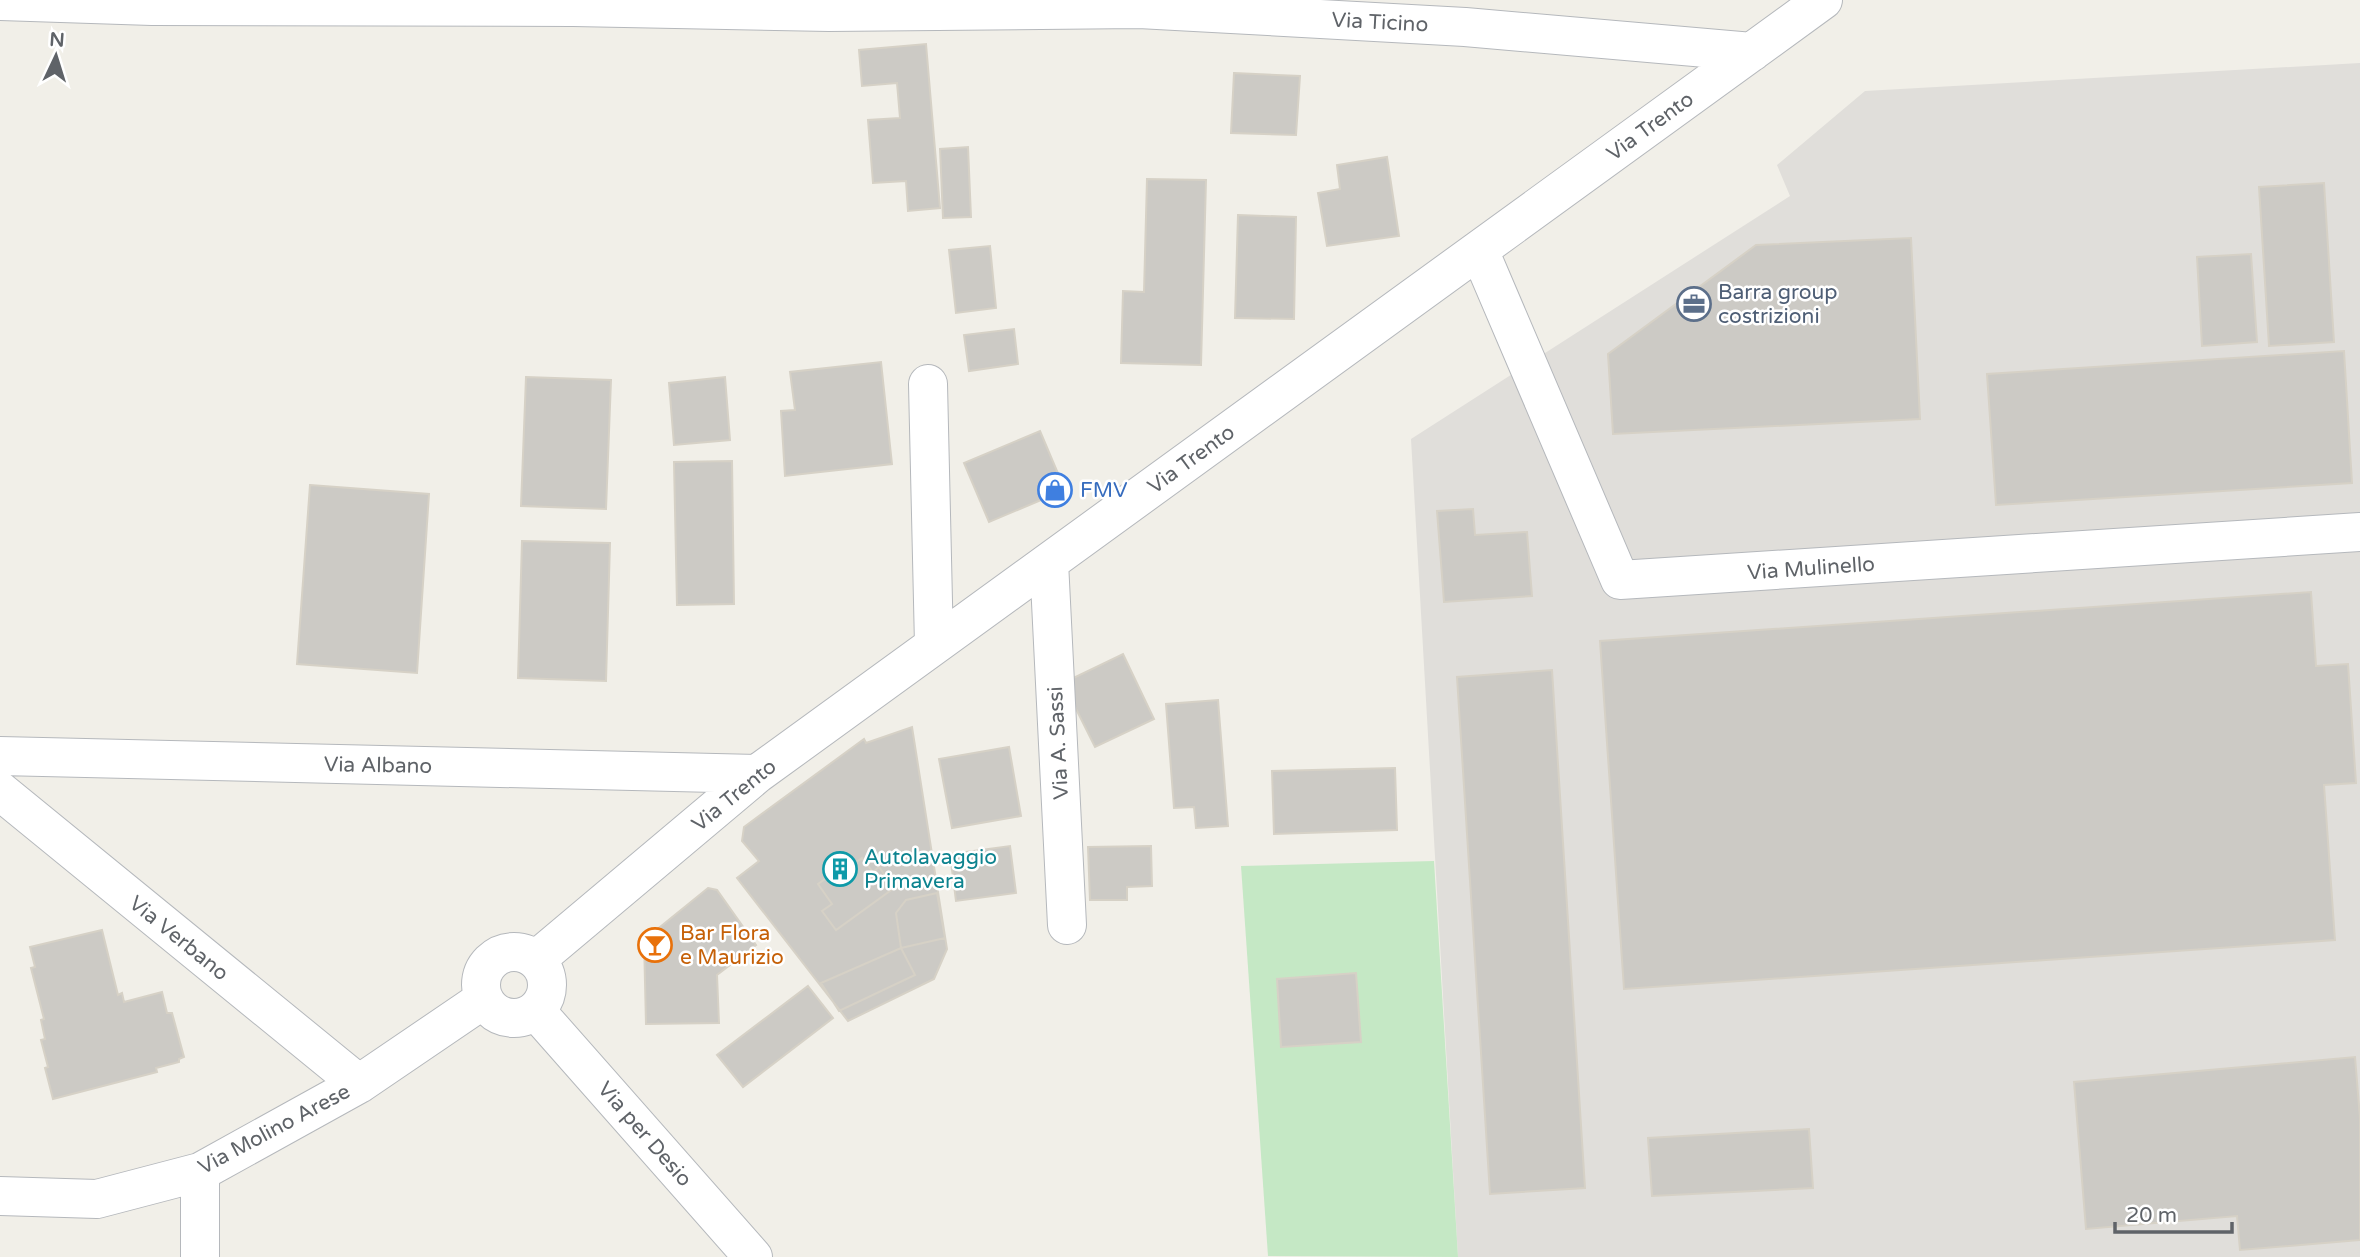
<svg xmlns="http://www.w3.org/2000/svg" width="2360" height="1257" font-family="'Varela Round',sans-serif">
<rect width="100%" height="100%" fill="#f1efe8"/>
<!-- industrial -->
<path fill="#e0deda" d="M2360 63V1257H1458L1411 439 1790 196 1777 165 1865 91Z"/>
<!-- green -->
<path fill="#c5e8c5" d="M1434 861 1458 1257 1268 1256 1241 866Z"/>
<!-- building -->
<path fill="#cccac5" stroke="#d6d1c6" stroke-width="2" d="M926 44 940 208 908 211 906 181 873 183 868 120 900 118 897 83 862 86 859 50Z
M1234 73 1300 76 1296 135 1231 133Z
M968 147 971 217 943 218 940 149Z
M1387 157 1399 236 1327 246 1318 193 1340 189 1337 165Z
M1147 179 1206 180 1201 365 1121 363 1123 291 1144 292Z
M2324 183 2334 342 2269 346 2259 187Z
M1238 215 1296 217 1294 319 1235 318Z
M1911 238 1920 419 1613 434 1608 354 1756 245Z
M990 246 996 308 956 313 949 250Z
M2251 254 2257 342 2202 346 2197 257Z
M1014 329 1018 364 969 371 964 335Z
M2344 351 2352 483 1996 505 1987 374Z
M881 362 892 464 785 476 781 411 795 410 790 372Z
M526 377 611 380 606 509 521 506Z
M725 377 730 440 674 445 669 383Z
M1040 431 1065 490 989 522 964 463Z
M732 461 734 604 677 605 674 462Z
M310 485 429 494 417 673 297 664Z
M1473 509 1475 535 1527 532 1532 596 1444 602 1437 511Z
M522 541 610 543 606 681 518 678Z
M2311 592 2316 666 2348 664 2356 783 2324 785 2335 940 1624 989 1600 641Z
M1123 654 1154 719 1095 747 1063 683Z
M1552 670 1585 1188 1490 1194 1457 677Z
M1218 700 1228 826 1196 828 1194 807 1174 808 1166 704Z
M912 727 947 949 934 979 848 1021 737 878 759 861 742 841 744 827 864 739 866 743Z
M1009 747 1021 816 952 828 939 759Z
M1395 768 1397 830 1274 834 1272 771Z
M1010 846 1016 893 956 901 950 854Z
M1151 846 1152 886 1127 887V900H1090L1088 847Z
M862 858 873 872 879 867 894 888 836 930 822 911 832 904 818 884 838 870 840 874Z
M708 888 717 890 756 945 717 975 719 1023 646 1024 644 940Z
M937 893 945 938 901 948 896 913 906 900Z
M102 930 118 995 122 993 124 1002 162 992 167 1013H172L184 1057 179 1059V1062L156 1068 157 1072 53 1099 45 1068 48 1067 41 1040 45 1039 41 1020 44 1019 31 968 35 967 30 947Z
M901 948 915 975 839 1011 821 983Z
M1356 973 1361 1042 1281 1047 1277 979Z
M808 986 833 1018 743 1087 717 1055Z
M2355 1057 2360 1118V1240L2240 1250 2237 1216 2086 1229 2074 1082Z
M1809 1129 1813 1188 1652 1196 1648 1138Z"/>
<g fill="none" stroke-linecap="round" stroke-linejoin="round">
<!-- minor casing -->
<g stroke="#b5b8bc" stroke-width="40">
<path id="minor" d="M0 1 152 6 573 7 829 12 1139 9 1465 27 1752 52
M1479 250 1620 580 2360 532
M928 384 934 645
M1049 562 1067 925
M0 756 757 774
M0 791 359 1084
M481 985a33 33 0 1 1 66 0a33 33 0 1 1-66 0Z
M537 959 757 774 1823 0
M536 1011 753 1257
M0 1196 97 1199 200 1172 359 1084 484 999
M200 1257V1172"/>
</g>
<!-- minor -->
<use href="#minor" stroke="#fff" stroke-width="38"/>
</g>
<!-- icons -->
<defs>
<g id="office-ring" transform="scale(1.75)"><circle r="9.5" fill="#fff" stroke="#5c6f8a" stroke-width="1.5"/><path d="M-6-3h4V-5.5h4V-3h4V5H-6ZM-1-4.5V-3h2v-1.5ZM-6 0V1H6V0Z" fill="#5c6f8a"/></g>
<g id="shop-ring" transform="scale(1.75)"><circle r="9.5" fill="#fff" stroke="#3f7fe0" stroke-width="1.5"/><path d="M-5-2.5h2.3a2.7 3.5 0 0 1 5.4 0H5L5.5 6h-11ZM-1.5-2.5h3a1.5 2.3 0 0 0-3 0Z" fill="#3f7fe0"/></g>
<g id="building-ring" transform="scale(1.75)"><circle r="9.5" fill="#fff" stroke="#0f9aa8" stroke-width="1.5"/><path d="M-4-6H4V6H1V3H-1V6H-4ZM-2.5-4.3h1.7v1.8h-1.7ZM.8-4.3h1.7v1.8H.8ZM-2.5-1h1.7V.8h-1.7ZM.8-1h1.7V.8H.8Z" fill="#0f9aa8"/></g>
<g id="bar-ring" transform="scale(1.75)"><circle r="9.5" fill="#fff" stroke="#e8710a" stroke-width="1.5"/><path d="M-6-5H6L.8 .8V4.5H3.5V6h-7V4.5H-.8V.8Z" fill="#e8710a"/></g>
</defs>
<g fill-rule="evenodd">
<use href="#office-ring" x="1694" y="304"/>
<use href="#shop-ring" x="1055" y="490"/>
<use href="#building-ring" x="840" y="869"/>
<use href="#bar-ring" x="655" y="945"/>
</g>
<g text-anchor="middle" stroke-width="5" stroke-linejoin="round" paint-order="stroke">
<!-- street labels -->
<g font-size="21" fill="#5f6368" stroke="#fff">
<text transform="translate(1380 22) rotate(3)" y="7">Via Ticino</text>
<text transform="translate(1650 126) rotate(-36)" y="7">Via Trento</text>
<text transform="translate(1191 459) rotate(-36)" y="7">Via Trento</text>
<text transform="translate(1811 568) rotate(-4)" y="7">Via Mulinello</text>
<text transform="translate(1058 743) rotate(-93)" y="7">Via A. Sassi</text>
<text transform="translate(378 765) rotate(1)" y="7">Via Albano</text>
<text transform="translate(734 795) rotate(-39)" y="7">Via Trento</text>
<text transform="translate(179 938) rotate(39)" y="7">Via Verbano</text>
<text transform="translate(274 1129) rotate(-28)" y="7">Via Molino Arese</text>
<text transform="translate(645 1134) rotate(49)" y="7">Via per Desio</text>
</g>
<!-- service labels -->
<g font-size="21" fill="#4e5e75" stroke="#fff" text-anchor="start">
<text x="1718" y="299">Barra group<tspan x="1718" dy="24">costrizioni</tspan></text>
</g>
<!-- shop labels -->
<g font-size="21" fill="#366cbe" stroke="#fff" text-anchor="start">
<text x="1080" y="497">FMV</text>
</g>
<!-- culture labels -->
<g font-size="21" fill="#0d838f" stroke="#fff" text-anchor="start">
<text x="864" y="864">Autolavaggio<tspan x="864" dy="24">Primavera</tspan></text>
</g>
<!-- food labels -->
<g font-size="21" fill="#c56008" stroke="#fff" text-anchor="start">
<text x="680" y="940">Bar Flora<tspan x="680" dy="24">e Maurizio</tspan></text>
</g>
</g>
<!-- north arrow -->
<g transform="translate(56 56) rotate(4)" stroke="#ffffff" stroke-width="5" paint-order="stroke">
<path d="M0-5L12 26L0 18L-12 26Z" fill="#5f6368"/>
<text y="-10" font-size="19" font-weight="bold" text-anchor="middle" fill="#5f6368">N</text>
</g>
<!-- scale -->
<path d="M2115 1222v10h117v-10" fill="none" stroke="#5f6368" stroke-width="3.5"/>
<text x="2126" y="1222" font-size="21" fill="#5f6368" stroke="#ffffff" stroke-width="5" paint-order="stroke">20 m</text>
</svg>
